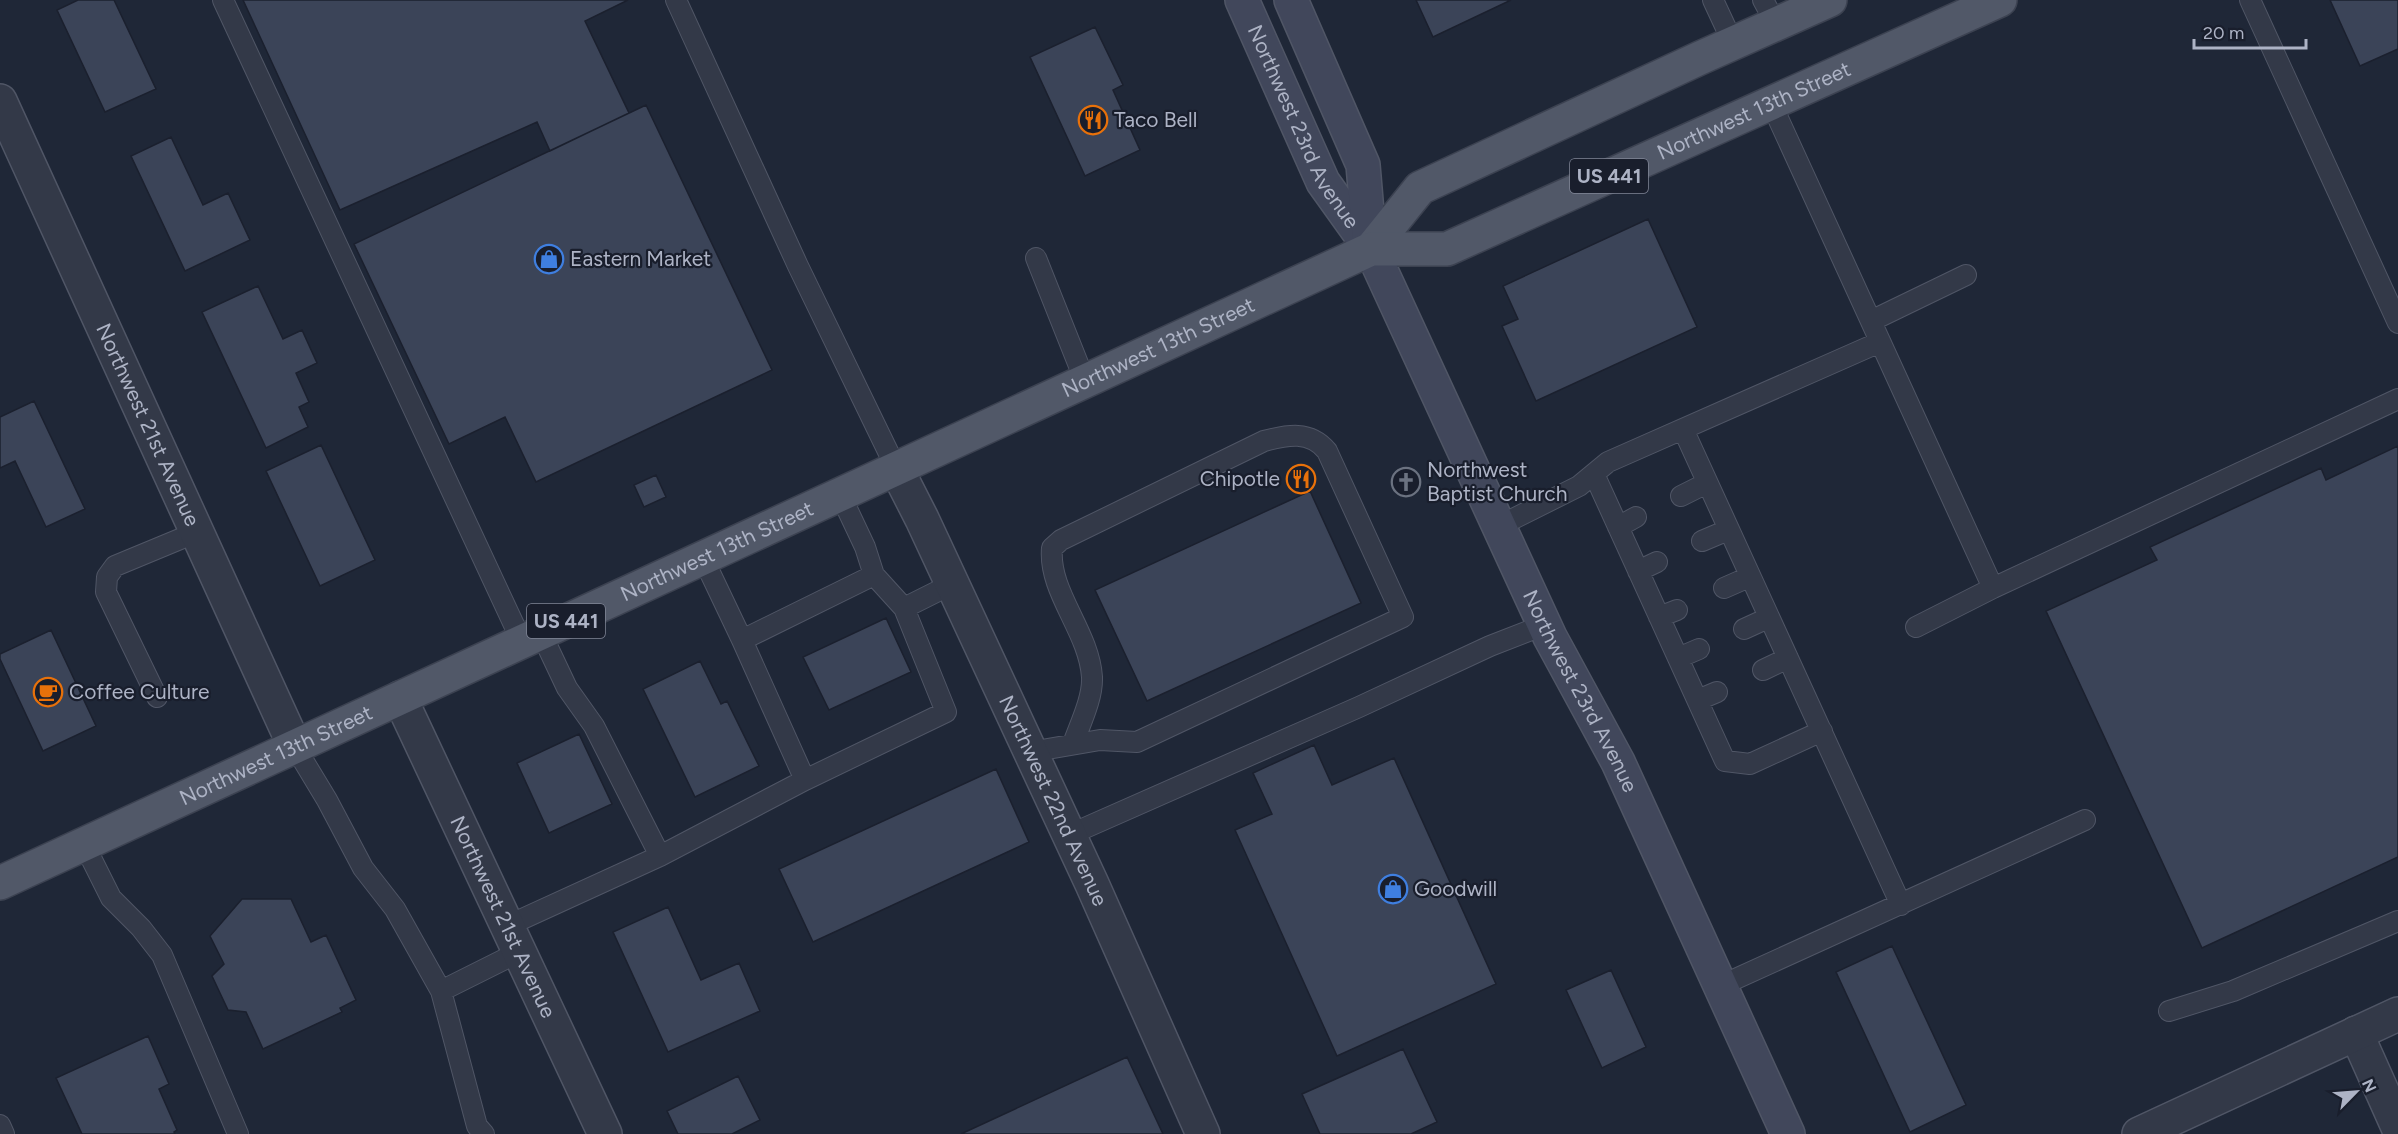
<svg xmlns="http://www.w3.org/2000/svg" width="2398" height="1134" font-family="Figtree,sans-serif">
<rect width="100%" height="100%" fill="#1f2737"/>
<!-- building -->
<path fill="#3b4458" stroke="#1b202e" stroke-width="1.5" d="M78 0H114L156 89 105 112 57 10Z
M243 0H628L585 21 629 113 550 151 537 122 340 210Z
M1416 0H1511L1433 37Z
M2330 0H2398V49L2360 66Z
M1095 27 1123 85 1113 90 1140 150 1085 176 1030 57Z
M646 105 772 370 536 482 505 417 449 444 354 244Z
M171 137 203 205 228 193 250 240 185 271 131 156Z
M1648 219 1697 327 1536 401 1502 326 1518 319 1503 286Z
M258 286 283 339 302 330 317 363 296 373 309 402 299 407 308 427 266 448 202 312Z
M34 401 85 509 46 527 15 461 0 468V417Z
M321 445 375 560 320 586 266 471Z
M2398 446V857L2202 948 2046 611 2157 560 2150 547 2321 468 2326 480Z
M656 475 666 497 644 507 634 485Z
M1310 491 1361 603 1147 701 1095 590Z
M886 618 911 672 829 710 803 657Z
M51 630 96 726 43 751 0 659V654Z
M700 661 721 704 727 701 759 766 695 797 643 689Z
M579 734 612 804 549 833 517 763Z
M1314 745 1332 785 1394 758 1496 984 1337 1056 1235 830 1272 814 1253 773Z
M996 769 1029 842 813 942 779 869Z
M242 899H291L311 942 326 935 356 1000 340 1008 342 1012 263 1049 246 1012 228 1010 212 976 224 964 210 936Z
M668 907 701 980 739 963 760 1011 668 1052 613 932Z
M1892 946 1966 1105 1910 1132 1836 972Z
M1611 970 1646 1047 1602 1068 1566 990Z
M148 1036 169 1084 159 1089 177 1130 174 1132 175 1134H82L56 1078Z
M1403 1049 1437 1122 1411 1134H1320L1302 1094Z
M1127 1057 1163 1134H961Z
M738 1076 760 1120 732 1134H678L667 1111Z"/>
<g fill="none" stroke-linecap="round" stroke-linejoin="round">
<!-- lane casing -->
<g stroke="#505666" stroke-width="22">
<path id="lane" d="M223 0 522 642
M676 0 798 266 896 468
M1713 0 1733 43
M1763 0 1776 24
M2250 0 2398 323
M1771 103 1993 588 2398 399
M1036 258 1085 381
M1871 321 1966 275
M1683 429 1901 905
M1594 474 1725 761 1750 764 1822 731
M840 494 865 547 874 575
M1681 496 1707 483
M1499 526 1579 486 1608 462 1880 342
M1618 527 1636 517
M1702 541 1728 530
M703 558 742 640
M1638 571 1657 562
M1724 588 1749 577
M1659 617 1677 610
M1916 627 1993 588
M1744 629 1768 618
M541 633 567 688 594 726 660 856
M1678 658 1699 649
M1763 670 1788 658
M157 697 106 592 107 577 115 566 197 532
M1698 700 1717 692
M295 747 327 800 363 868 395 909 441 991 477 1126 484 1134
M1030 752 1100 740 1137 742 1403 617 1327 451C1310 430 1287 435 1264 441L1061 540 1052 548C1048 592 1089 631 1092 677 1093 698 1080 724 1073 744
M805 780 742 640 874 575 904 608
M1069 835 1359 707 1490 646 1544 625
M84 844 111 898 141 928 162 955 238 1134
M507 926 660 856 805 780 946 712 904 608 952 584
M1720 986 2085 820
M441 991 519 952
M2169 1011 2233 991 2398 921
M0 1125 4 1134"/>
</g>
<!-- street casing -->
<g stroke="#505666" stroke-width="36">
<g id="street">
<path id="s1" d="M0 101 295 747"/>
<path id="s2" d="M896 468 922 519 1092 884 1203 1134"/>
<path id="s3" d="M400 698 605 1134"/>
<path d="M2356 1033 2398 1127"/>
<path d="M2139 1134 2398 1014"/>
</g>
</g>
<!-- secondary casing -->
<g stroke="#505666" stroke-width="36">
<g id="secondary">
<path id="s4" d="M1242 0 1323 182 1371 249 1550 637 1618 762 1788 1134"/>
<path d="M1291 0 1363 165 1370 247"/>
</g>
</g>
<!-- primary casing -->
<g stroke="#3c4251" stroke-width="36">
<g id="primary">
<path d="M1371 249 1420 188 1700 58 1830 0"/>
<path id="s5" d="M0 883 1371 249H1447L2000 0"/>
</g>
</g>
<!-- lane -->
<use href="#lane" stroke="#333948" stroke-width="20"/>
<!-- street -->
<use href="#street" stroke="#333948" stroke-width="33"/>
<!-- secondary -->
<use href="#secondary" stroke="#41475b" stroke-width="33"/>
<!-- primary -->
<use href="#primary" stroke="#515868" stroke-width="33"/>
</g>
<!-- icons -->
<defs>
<g id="restaurant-ring" transform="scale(1.5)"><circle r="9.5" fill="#191e2c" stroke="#e8710a" stroke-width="1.5"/><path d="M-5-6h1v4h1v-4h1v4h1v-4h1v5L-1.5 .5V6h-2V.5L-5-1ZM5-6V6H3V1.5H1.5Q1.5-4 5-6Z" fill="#e8710a"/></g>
<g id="shop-ring" transform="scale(1.5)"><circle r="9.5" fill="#191e2c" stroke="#3f7fe0" stroke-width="1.5"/><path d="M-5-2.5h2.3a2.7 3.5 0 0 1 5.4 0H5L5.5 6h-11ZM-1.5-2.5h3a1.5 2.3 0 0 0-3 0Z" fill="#3f7fe0"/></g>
<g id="church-ring" transform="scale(1.5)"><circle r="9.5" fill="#191e2c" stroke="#6b7280" stroke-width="1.5"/><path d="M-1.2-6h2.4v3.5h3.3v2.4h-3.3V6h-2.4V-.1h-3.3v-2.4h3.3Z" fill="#6b7280"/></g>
<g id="cafe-ring" transform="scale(1.5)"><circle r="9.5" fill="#191e2c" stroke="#e8710a" stroke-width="1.5"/><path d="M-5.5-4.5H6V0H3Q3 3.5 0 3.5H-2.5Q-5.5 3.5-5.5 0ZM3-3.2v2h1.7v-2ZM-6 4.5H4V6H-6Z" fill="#e8710a"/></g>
</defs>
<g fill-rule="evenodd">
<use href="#restaurant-ring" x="1093" y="120"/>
<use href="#shop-ring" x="549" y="259"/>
<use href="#restaurant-ring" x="1301" y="479"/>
<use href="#church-ring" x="1406" y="482"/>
<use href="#cafe-ring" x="48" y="692"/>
<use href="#shop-ring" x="1393" y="889"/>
</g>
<g text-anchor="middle" stroke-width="4.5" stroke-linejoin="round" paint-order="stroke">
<!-- shield labels -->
<g fill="#191e2c" stroke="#818697" stroke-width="1.5">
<rect x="1570" y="159" width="78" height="34" rx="4.5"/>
<rect x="527" y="604" width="78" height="34" rx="4.5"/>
</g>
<g font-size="20" font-weight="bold" fill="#adb3c5">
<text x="1609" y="183">US 441</text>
<text x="566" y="628">US 441</text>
</g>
<!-- street labels -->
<g font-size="21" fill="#adb3c5" stroke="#191e2c">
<text dy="7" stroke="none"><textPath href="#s5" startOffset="1923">Northwest 13th Street</textPath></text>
<text dy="7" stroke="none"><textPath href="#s4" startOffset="141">Northwest 23rd Avenue</textPath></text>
<text dy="7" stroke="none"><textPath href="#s5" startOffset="1276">Northwest 13th Street</textPath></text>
<text dy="7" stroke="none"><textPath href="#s1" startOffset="356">Northwest 21st Avenue</textPath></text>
<text dy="7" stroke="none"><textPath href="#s5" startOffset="790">Northwest 13th Street</textPath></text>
<text dy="7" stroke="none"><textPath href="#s4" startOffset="771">Northwest 23rd Avenue</textPath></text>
<text dy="7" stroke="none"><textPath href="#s5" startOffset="304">Northwest 13th Street</textPath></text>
<text dy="7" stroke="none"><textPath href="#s2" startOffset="368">Northwest 22nd Avenue</textPath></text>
<text dy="7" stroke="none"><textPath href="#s3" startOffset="242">Northwest 21st Avenue</textPath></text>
</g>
<!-- poi labels -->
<g font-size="21" fill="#adb3c5" stroke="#191e2c" text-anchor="start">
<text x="1114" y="127">Taco Bell</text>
<text x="570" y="266">Eastern Market</text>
<text x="1427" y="477">Northwest<tspan x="1427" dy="24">Baptist Church</tspan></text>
<text x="1280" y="486" text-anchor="end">Chipotle</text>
<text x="69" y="699">Coffee Culture</text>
<text x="1414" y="896">Goodwill</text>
</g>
</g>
<!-- north arrow -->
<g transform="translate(2356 1092) rotate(65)" stroke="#191e2c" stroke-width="4.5" paint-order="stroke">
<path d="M0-4.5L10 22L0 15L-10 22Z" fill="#adb3c5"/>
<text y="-9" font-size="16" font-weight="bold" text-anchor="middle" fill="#adb3c5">N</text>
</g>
<!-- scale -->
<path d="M2194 39v9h112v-9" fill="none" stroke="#adb3c5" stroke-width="3"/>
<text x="2203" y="39" font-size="18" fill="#adb3c5" stroke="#191e2c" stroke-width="4.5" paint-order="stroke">20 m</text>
</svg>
